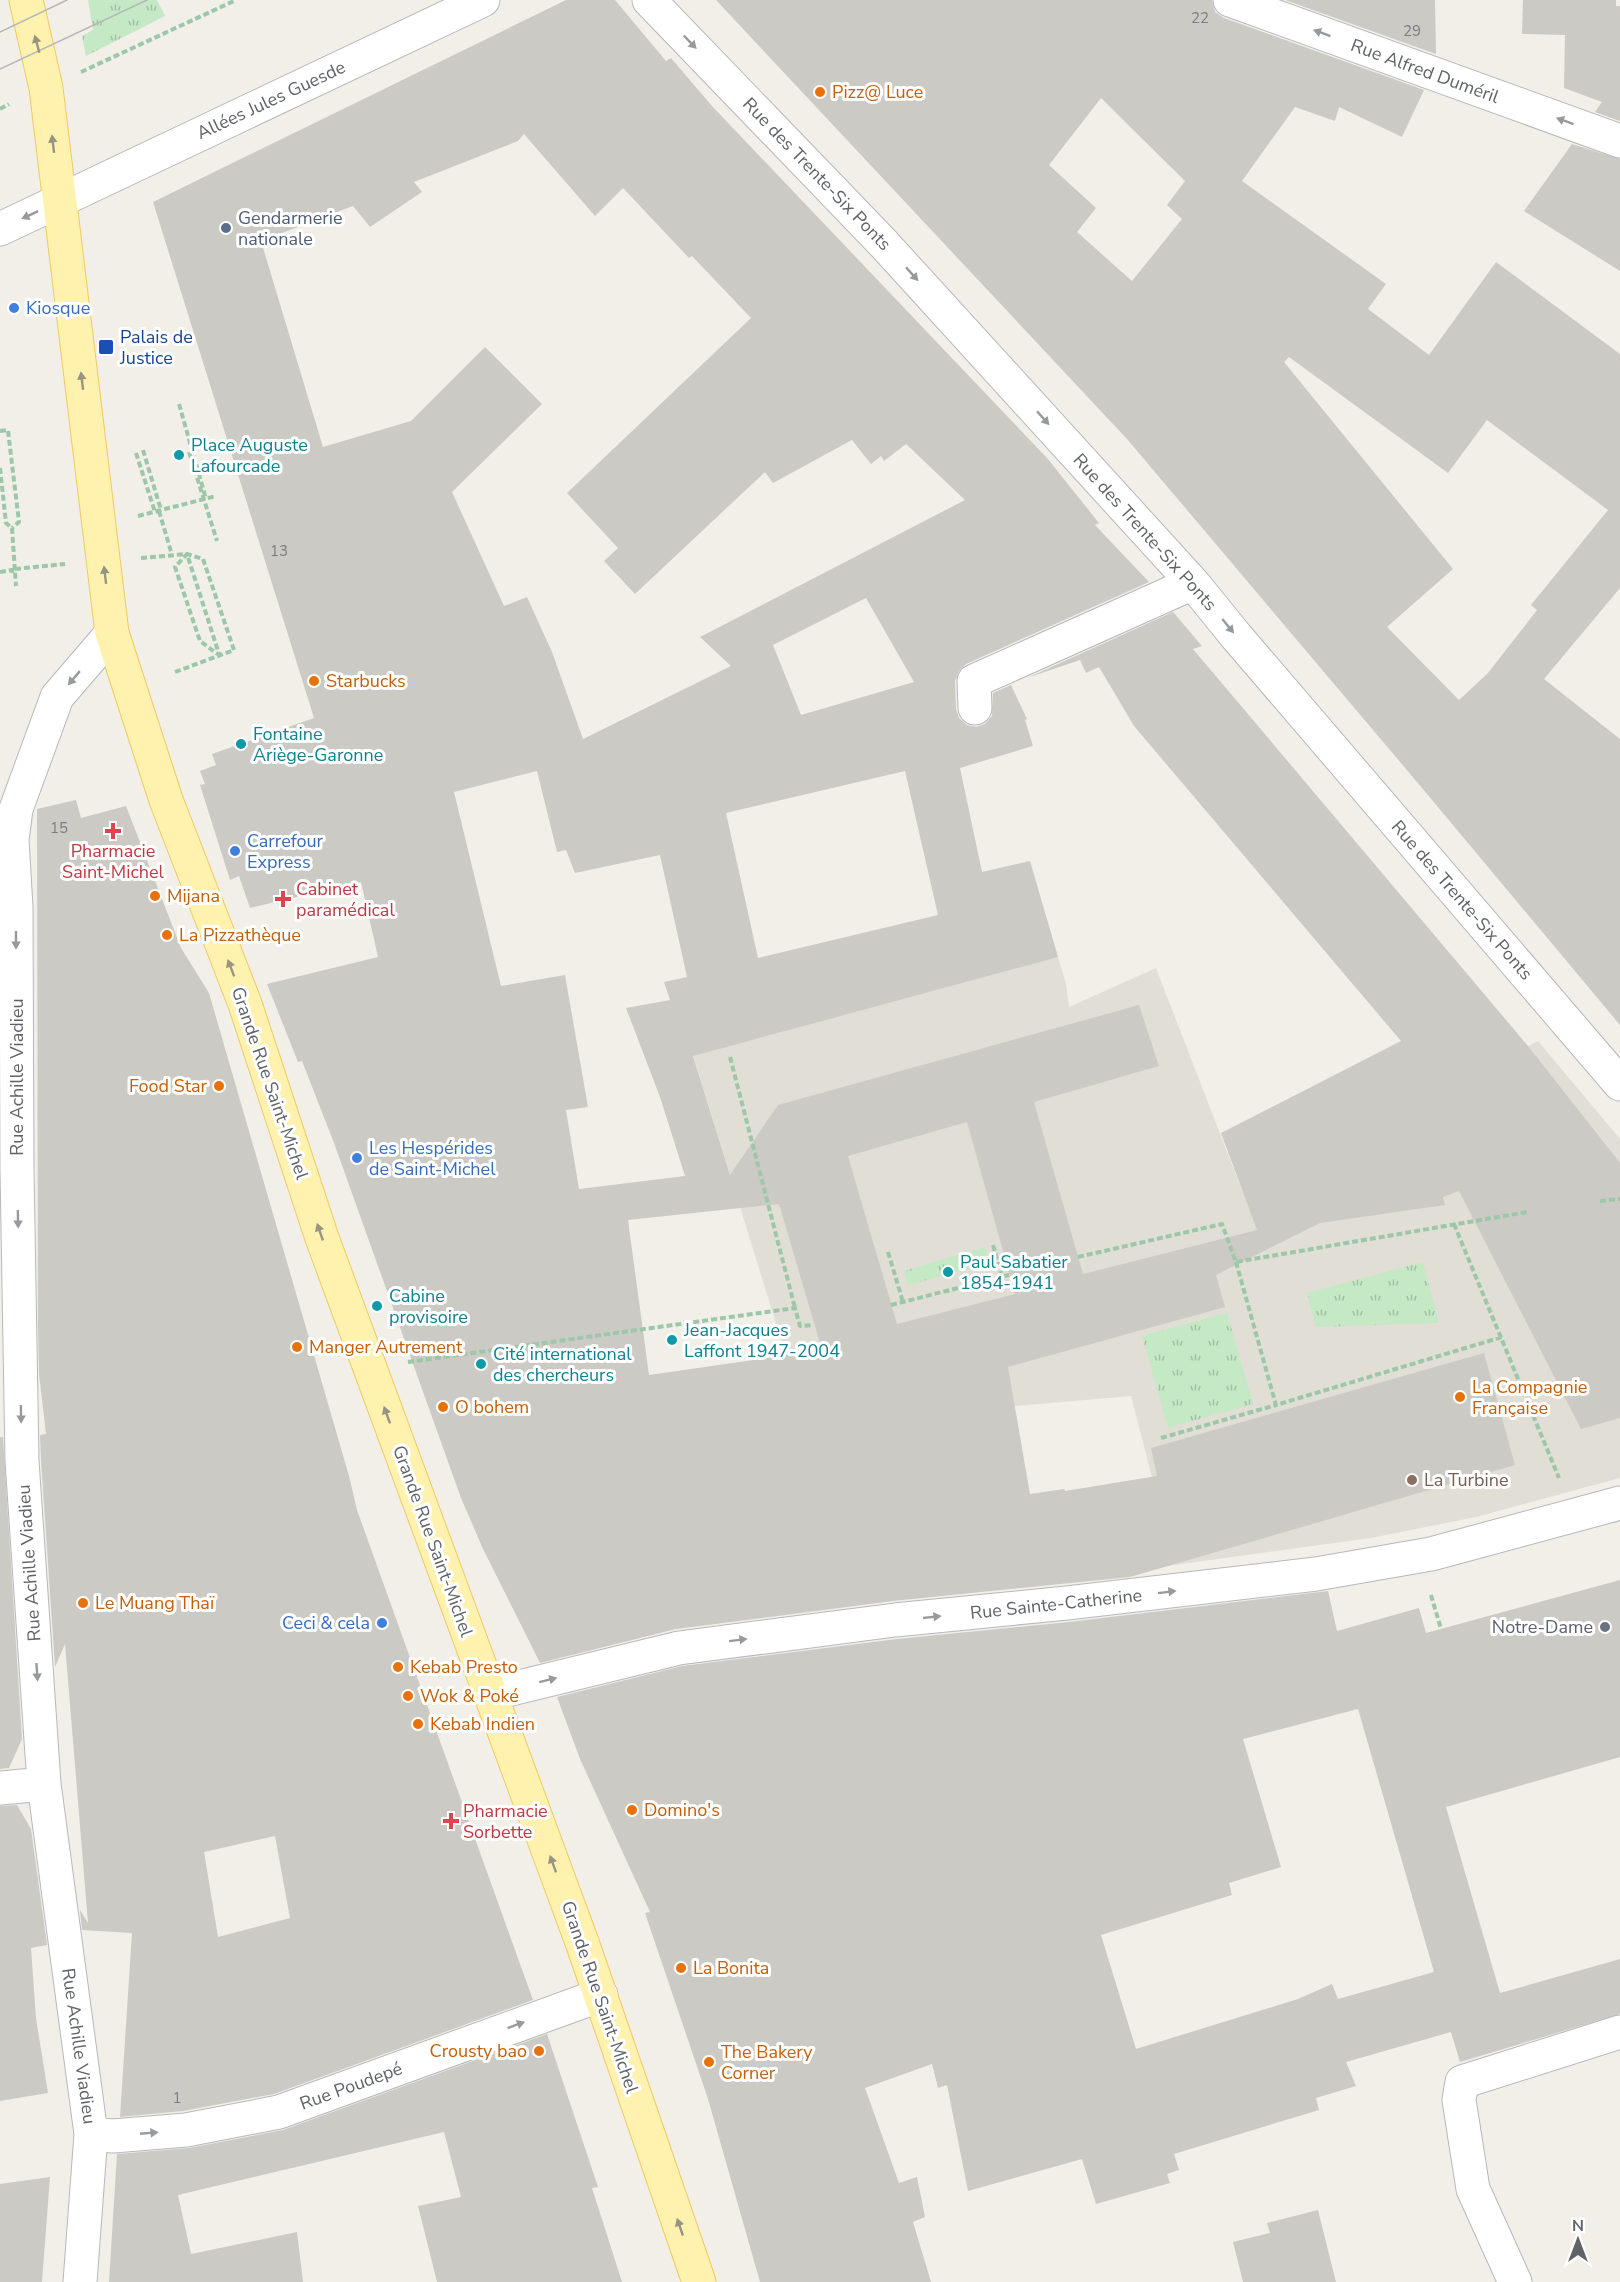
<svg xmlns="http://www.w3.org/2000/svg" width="1620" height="2282" font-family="'Nunito Sans',sans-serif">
<defs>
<pattern id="grass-tufts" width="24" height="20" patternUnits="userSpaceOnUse" patternTransform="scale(1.5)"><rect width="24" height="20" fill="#c5e8c5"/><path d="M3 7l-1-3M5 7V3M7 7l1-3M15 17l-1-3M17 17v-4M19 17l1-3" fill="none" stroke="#a3c0a4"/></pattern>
</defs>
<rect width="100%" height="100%" fill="#f1efe8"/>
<!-- education -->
<path fill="#e1ded6" d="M1047 920 1066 984 1069 1007 1156 968 1243 1193 1538 1041 1620 1139V1478L1476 1517 1371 1538 1167 1566 1152 1477 1131 1396 807 1424 678 1006Z"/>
<!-- grass -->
<path fill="url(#grass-tufts)" d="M88 0H157L165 16 86 56 82 36 93 30Z
M985 1247 990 1263 908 1285 904 1271Z
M1423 1262 1439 1323 1316 1327 1307 1293Z
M1227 1313 1253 1404 1168 1428 1142 1336Z"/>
<!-- building -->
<path fill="#cccac5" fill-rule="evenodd" d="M566 0H615L666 61 671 58 712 106 1047 458 1099 523 1095 525 1149 582 966 664 959 671 955 681 956 709 959 718 967 725 976 727 985 724 992 716 993 693 1011 685 1027 719 1025 720 1033 746 960 768 982 872 1030 861 1058 957 693 1056 730 1175 778 1105 1139 1005 1159 1066 1034 1102 1083 1274 1257 1230 1221 1133 1401 1041 1134 726 1099 667 1086 673 1080 660 1027 678 1173 612 1202 646 1193 649 1528 1046 1620 1163V1418L1581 1429 1459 1191 1443 1197 1445 1205 1320 1223 1216 1275 1225 1307 1008 1367 1030 1494 1064 1489 1065 1491 1157 1476 1151 1448 1484 1353 1515 1465 1130 1577 893 1601 676 1629 540 1663 483 1549 461 1498 334 1143 302 1061 298 1062 267 984 378 957 361 882 250 908 239 876 230 880 200 785 205 784 200 771 216 765 212 754 314 718 153 202ZM524 134 595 216 623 188 689 258 692 256 751 318 567 493 618 548 604 561 635 594 765 472 773 483 852 440 871 464 881 456 884 461 906 444 965 500 700 637 731 666 583 739 552 652 527 597 504 606 452 492 542 404 485 347 411 421 323 447 261 241 353 206 370 227 422 192 414 182 518 141ZM866 598 914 682 801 715 773 645ZM537 771 557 852 566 850 575 873 660 855 687 977 664 982 670 1000 626 1008 660 1097 685 1176 579 1189 566 1110 588 1107 565 975 501 986 454 792ZM905 771 938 915 758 958 726 813ZM967 1122 1015 1294 897 1324 848 1156ZM779 1204 822 1350 649 1375 628 1220Z
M716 0H1212L1215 12 1224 18 1424 90 1402 137 1339 107 1335 121 1295 107 1242 181 1386 284 1368 309 1429 355 1496 262 1620 354V588L1544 679 1620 739V1025L1417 782 1127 439ZM1101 98 1185 181 1167 205 1182 219 1132 281 1077 232 1096 208 1049 165ZM1289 357 1448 473 1487 420 1608 510 1531 605 1537 610 1488 673 1459 700 1387 627 1453 569 1284 362Z
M1285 0H1435L1436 54Z
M1523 0H1616V6H1620V121L1595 112 1602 102 1564 88 1565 35 1522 34Z
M1572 144 1620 159V271L1524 211Z
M76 800 81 818 126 806 181 948 209 993 349 1476 357 1510 533 2000 274 2094 183 2111 120 2117 132 1933 82 1930 80 1910 88 1923 65 1644 55 1667 41 1460 40 1435 46 1434 39 1374 38 1328 37 809ZM275 1836 290 1918 218 1937 204 1852Z
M0 1437H3L22 1739 9 1768 0 1769Z
M1620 1580V1757L1446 1807 1500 1993 1620 1959V2014L1460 2062 1451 2032 1346 2062 1356 2086 1316 2098 1319 2110 1174 2154 1179 2170 1167 2174 1170 2183 1096 2204 1082 2159 968 2191 947 2085 938 2088 932 2064 865 2088 899 2183 917 2177 925 2217 913 2222 931 2282H760L708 2099 645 1913 650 1912 580 1759 557 1697 682 1666 897 1639 1069 1622 1328 1591 1337 1631 1419 1608 1426 1633ZM1358 1709 1434 1972 1338 1999 1332 1984 1298 1999 1136 2049 1101 1935 1232 1895 1229 1883 1281 1867 1243 1739Z
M17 1805 31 1829 47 1945 31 1948 36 2018 48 2093 0 2101V1806Z
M547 2034 598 2187 592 2188 622 2282H437L418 2206 461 2197 444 2132 178 2195 191 2254 297 2232 303 2282H109L117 2154 189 2148 283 2130Z
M50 2177 42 2282H0V2184Z
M1318 2210 1336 2282H1243L1233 2242 1270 2233 1267 2223Z"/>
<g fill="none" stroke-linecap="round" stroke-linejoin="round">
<!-- minor casing -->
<g stroke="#b5b8bc" stroke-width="35">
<path id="minor" d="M649 0 884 244 1193 583 1236 636 1620 1084
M1230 0 1620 141
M0 229 483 0
M975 708 974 681 1193 583
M491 1694 679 1648 895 1620 1067 1603 1316 1574 1431 1554 1620 1503
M0 1788 44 1784
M91 2134 113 2136 186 2130 279 2112 601 1995
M80 2282 91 2134 44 1784 22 1461 17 1170 16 907 12 840 16 809 57 697 112 633
M1515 2282 1473 2189 1459 2100 1462 2082 1620 2032"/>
</g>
<!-- major casing -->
<g stroke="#f2c960" stroke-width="35">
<path id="major" d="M26 0 46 88 112 633 166 800 245 1004 322 1238 583 1945 699 2282"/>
</g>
<!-- path -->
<path stroke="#9cc7a9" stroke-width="4" stroke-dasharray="6 3" stroke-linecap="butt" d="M81 72 236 0
M0 109 9 104
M179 404 206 499
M0 431 8 430 9 439 19 522 12 528
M143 450 161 510
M189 452 217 541
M136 453 155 512
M0 468 6 523 12 528 16 586
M159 511 172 555
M138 516 216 496
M141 558 187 554 175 567 200 641 219 655
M15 569 65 564
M0 572 12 570 13 574
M175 672 234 650 203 559 187 554 219 654
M730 1057 795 1308
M1600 1201 1620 1199
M1454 1224 1559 1478
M993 1245 1002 1277
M888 1252 903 1302
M1078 1257 1222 1224 1236 1262 1527 1212
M1236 1262 1276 1405 1502 1337
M891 1305 1009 1275
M408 1362 795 1308 800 1326 813 1325
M1161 1438 1276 1405
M1431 1595 1441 1629"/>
<!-- minor -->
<use href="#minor" stroke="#fff" stroke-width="33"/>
<!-- major -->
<use href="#major" stroke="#fff2af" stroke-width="33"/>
<!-- tram -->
<path stroke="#b6b7b8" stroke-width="1.5" d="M0 32 67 0
M0 69 147 0"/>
</g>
<!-- one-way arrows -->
<defs><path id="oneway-solid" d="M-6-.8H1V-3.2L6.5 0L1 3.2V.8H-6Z" transform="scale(1.5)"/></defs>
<g fill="#979a9d">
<use href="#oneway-solid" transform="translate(1322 33) rotate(-160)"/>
<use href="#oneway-solid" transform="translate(690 42) rotate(46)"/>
<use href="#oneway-solid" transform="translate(1565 121) rotate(-160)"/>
<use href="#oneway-solid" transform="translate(30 215) rotate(155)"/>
<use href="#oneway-solid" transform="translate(912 274) rotate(48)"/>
<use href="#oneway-solid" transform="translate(1043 418) rotate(48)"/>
<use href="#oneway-solid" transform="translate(1228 626) rotate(51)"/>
<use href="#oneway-solid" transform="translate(74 678) rotate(130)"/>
<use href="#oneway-solid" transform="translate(16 940) rotate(90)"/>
<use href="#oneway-solid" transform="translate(18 1219) rotate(89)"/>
<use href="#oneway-solid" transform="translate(21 1414) rotate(89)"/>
<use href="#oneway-solid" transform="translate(1167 1592) rotate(-7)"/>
<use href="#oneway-solid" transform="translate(932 1617) rotate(-6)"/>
<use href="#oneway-solid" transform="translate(738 1640) rotate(-7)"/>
<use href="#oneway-solid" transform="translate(37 1672) rotate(86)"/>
<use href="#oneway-solid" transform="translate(548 1680) rotate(-14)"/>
<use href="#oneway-solid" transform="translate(516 2025) rotate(-20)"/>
<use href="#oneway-solid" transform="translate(149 2133) rotate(-5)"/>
</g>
<g fill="#979581">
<use href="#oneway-solid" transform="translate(37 44) rotate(-105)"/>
<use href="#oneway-solid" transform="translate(53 144) rotate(-97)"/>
<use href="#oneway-solid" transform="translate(82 381) rotate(-97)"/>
<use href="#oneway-solid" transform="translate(105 575) rotate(-97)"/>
<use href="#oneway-solid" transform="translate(231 968) rotate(-111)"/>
<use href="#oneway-solid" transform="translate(320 1232) rotate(-109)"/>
<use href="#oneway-solid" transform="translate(387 1415) rotate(-110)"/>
<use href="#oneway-solid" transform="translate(553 1864) rotate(-110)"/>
<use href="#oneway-solid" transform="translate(680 2227) rotate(-109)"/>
</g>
<!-- markers -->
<g fill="#e8710a" stroke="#fff" stroke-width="2">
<circle cx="820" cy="92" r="6"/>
<circle cx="314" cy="681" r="6"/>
<circle cx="155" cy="896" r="6"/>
<circle cx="167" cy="935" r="6"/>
<circle cx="219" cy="1086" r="6"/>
<circle cx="297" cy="1347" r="6"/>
<circle cx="1460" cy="1397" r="6"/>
<circle cx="443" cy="1407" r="6"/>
<circle cx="83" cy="1603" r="6"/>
<circle cx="398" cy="1667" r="6"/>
<circle cx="408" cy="1696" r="6"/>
<circle cx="418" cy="1724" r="6"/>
<circle cx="632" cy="1810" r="6"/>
<circle cx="681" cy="1968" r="6"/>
<circle cx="539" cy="2051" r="6"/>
<circle cx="709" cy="2062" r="6"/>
</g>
<circle fill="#5c6f8a" stroke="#fff" stroke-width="2" cx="226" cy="228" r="6"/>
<g fill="#3f7fe0" stroke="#fff" stroke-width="2">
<circle cx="14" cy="308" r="6"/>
<circle cx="235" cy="851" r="6"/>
<circle cx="357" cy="1158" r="6"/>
<circle cx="382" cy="1623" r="6"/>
</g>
<rect fill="#1a4fb4" stroke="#fff" stroke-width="2" x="98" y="339" width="16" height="16" rx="3"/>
<g fill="#0f9aa8" stroke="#fff" stroke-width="2">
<circle cx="179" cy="455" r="6"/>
<circle cx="241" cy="744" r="6"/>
<circle cx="948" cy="1272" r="6"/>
<circle cx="377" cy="1306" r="6"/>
<circle cx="672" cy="1340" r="6"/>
<circle cx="481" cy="1364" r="6"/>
</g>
<g fill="#e0444e" stroke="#fff" stroke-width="2">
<path d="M110 822h6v6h6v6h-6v6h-6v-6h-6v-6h6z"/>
<path d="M280 890h6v6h6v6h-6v6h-6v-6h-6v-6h6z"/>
<path d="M448 1812h6v6h6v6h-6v6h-6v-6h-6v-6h6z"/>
</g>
<circle fill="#8d6e63" stroke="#fff" stroke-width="2" cx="1412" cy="1480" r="6"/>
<circle fill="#6b7280" stroke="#fff" stroke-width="2" cx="1605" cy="1627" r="6"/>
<g text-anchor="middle" stroke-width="6" stroke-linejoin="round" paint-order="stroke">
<!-- number labels -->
<g font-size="15" fill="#7a7d7f">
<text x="1200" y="23">22</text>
<text x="1412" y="36">29</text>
<text x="279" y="556">13</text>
<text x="59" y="833">15</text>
<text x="177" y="2103">1</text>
</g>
<!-- street labels -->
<g font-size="18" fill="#5f6368" stroke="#fff">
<text transform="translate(1425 71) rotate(20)" y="6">Rue Alfred Duméril</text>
<text transform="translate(271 100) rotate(-25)" y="6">Allées Jules Guesde</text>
<text transform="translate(817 174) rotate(46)" y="6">Rue des Trente-Six Ponts</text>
<text transform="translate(1145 532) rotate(48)" y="6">Rue des Trente-Six Ponts</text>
<text transform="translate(1462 900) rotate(49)" y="6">Rue des Trente-Six Ponts</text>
<text transform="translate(17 1077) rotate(-90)" y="6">Rue Achille Viadieu</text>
<text transform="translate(270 1083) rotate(71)" y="6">Grande Rue Saint-Michel</text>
<text transform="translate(433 1541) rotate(70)" y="6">Grande Rue Saint-Michel</text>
<text transform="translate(29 1563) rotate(-94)" y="6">Rue Achille Viadieu</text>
<text transform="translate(1056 1604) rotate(-6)" y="6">Rue Sainte-Catherine</text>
<text transform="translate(600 1997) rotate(71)" y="6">Grande Rue Saint-Michel</text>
<text transform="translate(79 2046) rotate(82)" y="6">Rue Achille Viadieu</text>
<text transform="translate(351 2086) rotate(-20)" y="6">Rue Poudepé</text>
</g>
<!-- food labels -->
<g font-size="18" fill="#c56008" stroke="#fff" text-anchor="start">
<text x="832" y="98">Pizz@ Luce</text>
<text x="326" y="687">Starbucks</text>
<text x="167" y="902">Mijana</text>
<text x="179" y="941">La Pizzathèque</text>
<text x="207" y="1092" text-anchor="end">Food Star</text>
<text x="309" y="1353">Manger Autrement</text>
<text x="1472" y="1393">La Compagnie<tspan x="1472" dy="21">Française</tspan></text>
<text x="455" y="1413">O bohem</text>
<text x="95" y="1609">Le Muang Thaï</text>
<text x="410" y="1673">Kebab Presto</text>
<text x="420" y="1702">Wok &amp; Poké</text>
<text x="430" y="1730">Kebab Indien</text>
<text x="644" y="1816">Domino's</text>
<text x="693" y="1974">La Bonita</text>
<text x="527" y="2057" text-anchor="end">Crousty bao</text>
<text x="721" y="2058">The Bakery<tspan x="721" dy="21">Corner</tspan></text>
</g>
<!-- service labels -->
<g font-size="18" fill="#4e5e75" stroke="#fff" text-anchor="start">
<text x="238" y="224">Gendarmerie<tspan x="238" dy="21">nationale</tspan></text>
</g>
<!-- shop labels -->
<g font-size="18" fill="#366cbe" stroke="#fff" text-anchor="start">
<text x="26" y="314">Kiosque</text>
<text x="247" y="847">Carrefour<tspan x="247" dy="21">Express</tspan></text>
<text x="369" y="1154">Les Hespérides<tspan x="369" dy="21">de Saint-Michel</tspan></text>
<text x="370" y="1629" text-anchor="end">Ceci &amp; cela</text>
</g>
<!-- transit labels -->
<g font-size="18" fill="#164399" stroke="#fff" text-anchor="start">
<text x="120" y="343">Palais de<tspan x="120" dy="21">Justice</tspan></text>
</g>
<!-- culture labels -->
<g font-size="18" fill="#0d838f" stroke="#fff" text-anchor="start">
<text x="191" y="451">Place Auguste<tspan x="191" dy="21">Lafourcade</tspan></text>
<text x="253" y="740">Fontaine<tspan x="253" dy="21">Ariège-Garonne</tspan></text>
<text x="960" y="1268">Paul Sabatier<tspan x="960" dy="21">1854-1941</tspan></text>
<text x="389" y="1302">Cabine<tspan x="389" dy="21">provisoire</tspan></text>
<text x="684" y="1336">Jean-Jacques<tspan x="684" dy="21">Laffont 1947-2004</tspan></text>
<text x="493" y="1360">Cité international<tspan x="493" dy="21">des chercheurs</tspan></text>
</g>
<!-- health labels -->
<g font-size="18" fill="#be3a42" stroke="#fff" text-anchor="start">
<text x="113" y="857" text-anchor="middle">Pharmacie<tspan x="113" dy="21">Saint-Michel</tspan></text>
<text x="296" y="895">Cabinet<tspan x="296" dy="21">paramédical</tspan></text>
<text x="463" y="1817">Pharmacie<tspan x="463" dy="21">Sorbette</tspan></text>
</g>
<!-- education labels -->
<g font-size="18" fill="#785e54" stroke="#fff" text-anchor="start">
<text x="1424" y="1486">La Turbine</text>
</g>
<!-- worship labels -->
<g font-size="18" fill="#5b616d" stroke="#fff" text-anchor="end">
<text x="1593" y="1633">Notre-Dame</text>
</g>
</g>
<!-- north arrow -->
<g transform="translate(1578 2240)" stroke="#ffffff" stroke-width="4.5" paint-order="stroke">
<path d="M0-4.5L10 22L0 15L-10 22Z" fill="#5f6368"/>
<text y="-9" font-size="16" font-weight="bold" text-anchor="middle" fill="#5f6368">N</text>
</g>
</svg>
